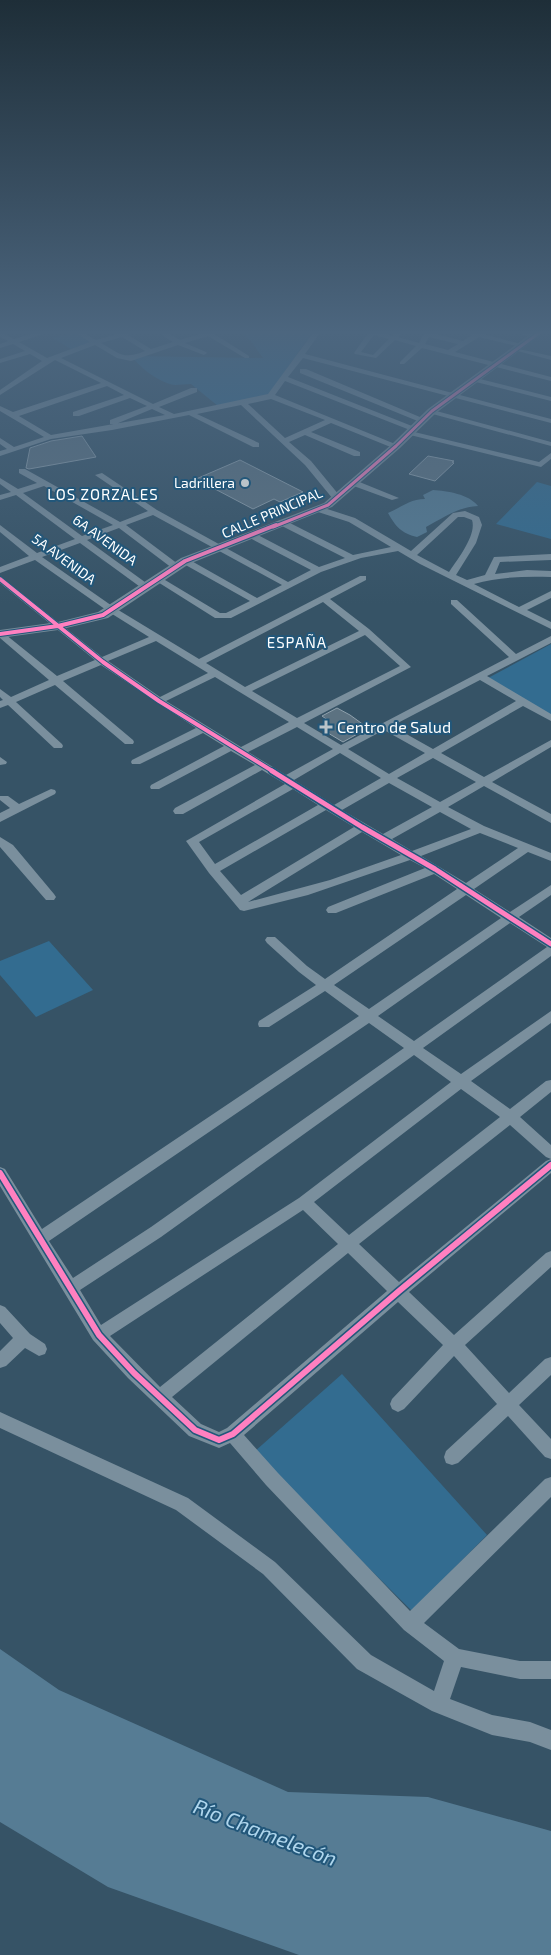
<svg xmlns="http://www.w3.org/2000/svg" width="551" height="1955" font-family="'Exo 2',sans-serif">
<rect width="100%" height="100%" fill="#365366"/>
<!-- green -->
<path fill="#336c90" d="M245 330H314L269 394 218 406 191 384C186 384 180 385 175 385 159 383 141 368 131 356L263 358 251 341 241 332Z
M74 332 92 342 71 349 53 338Z
M537 482 551 486V539L496 524Z
M551 644V715L488 678Z
M49 941 93 990 36 1017 0 975V961Z
M342 1374 487 1535 412 1611 253 1453Z"/>
<!-- water -->
<path fill="#567c94" d="M433 490C447 491 469 494 478 506 458 507 443 518 426 527L427 532 417 537C401 533 396 527 388 513 402 507 410 499 425 499L423 495Z
M0 1649 59 1690 288 1792 428 1797 551 1831V1955H299L108 1887 0 1822Z"/>
<!-- building -->
<path fill="#5c7281" stroke="#8ea0ac" d="M82 436 96 457 29 469 26 468 30 448 51 441Z
M428 456 454 461 452 462 454 463 435 481 409 474Z
M240 460 303 492 280 502 274 499 253 509 196 479Z
M337 708 350 715 368 728 343 742 318 727 329 721 322 716Z"/>
<g fill="none" stroke-linecap="round" stroke-linejoin="round">
<!-- street -->
<path fill="#7a8f9d" fill-rule="evenodd" d="M44 330H55L19 342 47 358 90 342 71 330H79L96 340 117 334 120 331 141 330 128 335 151 349 173 342 154 330H163L180 340 203 333 204 330H224L214 334 249 356V358H245L208 336 185 343 206 352 207 353 204 355 178 345 131 361 117 358 95 345 61 358 153 404 191 388H197V392L159 407 174 414 268 394 315 330H322L305 354 551 419V423L303 358 288 377 417 428 410 430 285 381 275 395 400 446 393 448 331 423 311 432 360 452V456H354L305 435 289 442 311 461 339 495V499H333L305 465 241 405 197 414 259 443V447H253L189 415 112 430 51 439 0 456V451L7 449 0 444V438L14 447 44 437 0 411V406L13 412 101 383 55 360 0 395V390L42 361 30 354 0 363V359L25 351 13 344 0 348V344L8 341 0 337V332L14 339ZM122 337 145 351C124 360 120 354 101 343ZM107 386 124 395 73 412V416H79L130 398 147 406 110 420V424H116L152 409 165 415 51 435 19 416ZM271 399 325 420 285 438 248 404Z
M360 330H377L392 336 398 330H405L398 337 419 343 426 330H433L432 333 463 341 472 335 456 330 477 332 484 331V334L524 345 521 347 479 337 455 352 551 377V381L422 348 404 364H400V362L416 346 395 340 376 358 355 354 354 353 368 333ZM374 335 389 339 373 355 361 352ZM429 337 458 344 448 350 425 344Z
M506 330H519L537 336 534 338Z
M514 348 551 356V360L514 350Z
M300 369H306L427 420 420 422 300 373Z
M472 377 551 397V401L472 381Z
M429 409 551 442V446L429 413Z
M406 430 539 462 551 453V459L541 467 406 434Z
M19 469H25L120 522 148 511 95 475 102 473 157 510 288 582 311 570 248 537V533H254L319 567 345 558 280 525V521H286L353 555 391 547 349 522 315 511 314 509 318 506 355 518 411 551 453 513 465 511 479 517 482 525 476 543 456 575 467 580 485 575 494 557 551 554V560L500 562 495 574 527 570 551 571V577C525 576 499 577 474 584L519 607 551 591V598L527 610 551 622V629L420 564 398 551 361 558 321 572 231 618H215L153 579 154 577H160L220 613H226L250 601 182 563V559H188L257 598 282 585 153 515 126 525 178 564V568H172L119 528 87 540 149 585V589H143L80 543 42 557 115 608 199 659 360 576H366V580L330 599 369 629 411 667 304 723 341 745 509 657 451 604V600H457L516 654 551 636V643L487 676 551 714V721L523 706 441 753 484 777 551 740V747L492 782 551 814V823L484 786 448 807 484 826 551 853V861L528 852 474 889 510 912 551 885V895L519 917 551 938V956L423 1048 461 1074 551 1011V1023L471 1081 510 1109 546 1081 551 1080V1092L520 1117 551 1145V1159L546 1157 510 1125 359 1244 399 1282 546 1161 551 1159V1173L409 1292 454 1335 546 1253 551 1251V1267L465 1345 509 1393 545 1359 551 1357V1375L519 1405 551 1439V1459L545 1457 508 1416 458 1463 452 1465 446 1463 444 1457 446 1451 497 1404 454 1356 404 1409 398 1412 392 1409 390 1404 392 1399 443 1345 398 1302 244 1435 278 1473 410 1611 545 1479 551 1477V1497L424 1623 459 1649 520 1661H551V1679H520L461 1667 450 1699 492 1715 530 1722 551 1730V1750L530 1742 492 1735 432 1711 357 1669 263 1574 176 1510 0 1428V1412L188 1498 275 1562 371 1655 434 1691 444 1661 404 1630 266 1485 230 1443 219 1448 189 1436 128 1378 93 1340 0 1186V1167L5 1169 42 1229 359 1016 325 991 269 1027H259L258 1024 259 1021 316 985 299 972 267 943 265 940 267 937H275L307 966 325 979 457 889 434 874 336 913H328L326 910 328 907 425 868 410 860 308 895 244 911 240 910 209 873 186 841 285 784 262 770 183 814H175L173 811 175 808 255 765 231 751 159 789H151L150 787 151 785 224 746 203 733 140 764H132L131 762 132 760 196 728 101 665 63 681 133 740 134 742 133 744H125L55 685 16 702 62 744 63 746 62 748H54L8 705 0 708V701L3 700 0 697V689L11 697 49 680 0 638V630L57 676 95 660 0 583V576L102 657 149 637 109 612 35 560 0 573V567L29 556 0 532V525L37 553 75 539 16 495 0 500V495L11 492 0 484V478L18 489 37 483 19 473ZM44 486 113 525 82 536 23 493ZM458 517H464L472 520C477 535 457 560 449 572L417 555ZM323 602 359 631 245 687 206 663ZM365 635 400 666 297 718 252 691ZM156 641 208 673 160 697 108 661ZM215 677 289 722 241 747 166 701ZM480 680 516 701 433 749 392 726ZM297 727 333 749 286 775 248 752ZM384 730 425 753 389 774 348 749ZM340 753 381 778 334 805 294 780ZM433 758 476 782 440 802 397 778ZM389 783 432 807 383 834 342 810ZM293 789 318 805 215 864 199 842ZM326 810 354 827 241 895 220 871ZM440 812 471 829 412 851 392 839ZM362 832 401 855 330 880 248 902ZM480 833 518 848 466 883 421 856ZM466 895 501 918 369 1009 334 985ZM510 923 547 947 414 1041 378 1016ZM369 1023 404 1048 151 1227 73 1278 49 1241ZM414 1055 451 1082 299 1198 101 1325 80 1290 161 1237ZM461 1089 500 1117 349 1235 314 1202ZM303 1210 338 1244 160 1387 110 1336ZM348 1253 387 1291 227 1428 219 1432 201 1424 172 1397Z
M351 481H357L399 498 392 500 351 485Z
M0 757 7 762 6 764 0 765Z
M51 789 55 790 56 792 55 794 0 822V813L10 808 0 800V796H8L19 804Z
M0 837 13 845 54 894 56 897 54 900H46L0 847Z
M0 1305 5 1307 30 1334 45 1344 47 1349 45 1354 39 1356 25 1348 6 1366 0 1368V1351L13 1338 0 1323Z"/>
<!-- secondary -->
<path fill="#768b99" fill-rule="evenodd" d="M536 330H547L436 413 400 448 332 507 189 564 108 618 58 630 0 638V630L58 622 98 612 181 558 324 503 392 444 428 409Z"/>
<!-- cycleway-far3 casing -->
<g stroke="#22577a" stroke-width="5">
<path id="cycleway-far3" d="M273 527 328 505 396 446 432 411 543 330"/>
</g>
<!-- cycleway-far2 casing -->
<g stroke="#22577a" stroke-width="6">
<path id="cycleway-far2" d="M0 579 103 662 159 701 274 772
M0 634 58 626 103 615 185 561 276 525"/>
</g>
<!-- cycleway-far1 casing -->
<g stroke="#22577a" stroke-width="8">
<path id="cycleway-far1" d="M272 771 362 827 435 869 551 944"/>
</g>
<!-- cycleway casing -->
<g stroke="#22577a" stroke-width="9">
<path id="cycleway" d="M0 1173 99 1335 134 1373 195 1430 219 1440 233 1434 399 1291 551 1165"/>
</g>
<!-- cycleway-far3 -->
<use href="#cycleway-far3" stroke="#ff80c0" stroke-width="3"/>
<!-- cycleway-far2 -->
<use href="#cycleway-far2" stroke="#ff80c0" stroke-width="4"/>
<!-- cycleway-far1 -->
<use href="#cycleway-far1" stroke="#ff80c0" stroke-width="5"/>
<!-- cycleway -->
<use href="#cycleway" stroke="#ff80c0" stroke-width="6"/>
</g>
<!-- sky -->
<linearGradient id="sky" x2="0" y2="1"><stop stop-color="#1e2e38"/><stop offset="0.55" stop-color="#4c667f"/><stop offset="1" stop-color="#4c667f" stop-opacity="0"/></linearGradient>
<rect width="551" height="604" fill="url(#sky)"/>
<!-- markers -->
<g fill="#b9c3c9" stroke="#22577a" stroke-width="2">
<circle cx="245" cy="483" r="5"/>
<path d="M323.5 719.5h5v5h5v5h-5v5h-5v-5h-5v-5h5z"/>
</g>
<g text-anchor="middle" stroke-width="4" stroke-linejoin="round" paint-order="stroke">
<!-- far-poi labels -->
<g font-size="14" fill="#fff" stroke="#22577a" text-anchor="end">
<text x="235" y="488">Ladrillera</text>
</g>
<!-- far-street labels -->
<g font-size="14" fill="#fff" stroke="#22577a">
<text transform="translate(272 513) rotate(-23)" y="5">CALLE PRINCIPAL</text>
<text transform="translate(105 540) rotate(36)" y="5">6A AVENIDA</text>
<text transform="translate(64 559) rotate(36)" y="5">5A AVENIDA</text>
</g>
<!-- far-neighbourhood labels -->
<g font-size="15" letter-spacing="1" fill="#fff" stroke="#22577a">
<text x="103" y="500">LOS ZORZALES</text>
<text x="297" y="648">ESPAÑA</text>
</g>
<!-- poi labels -->
<g font-size="16" fill="#fff" stroke="#22577a" text-anchor="start">
<text x="337" y="733">Centro de Salud</text>
</g>
<!-- near-water labels -->
<g font-size="21" font-style="italic" fill="#afd6ed" stroke="#22577a">
<text transform="translate(265 1833) rotate(21)" y="7">Río Chamelecón</text>
</g>
</g>
</svg>
